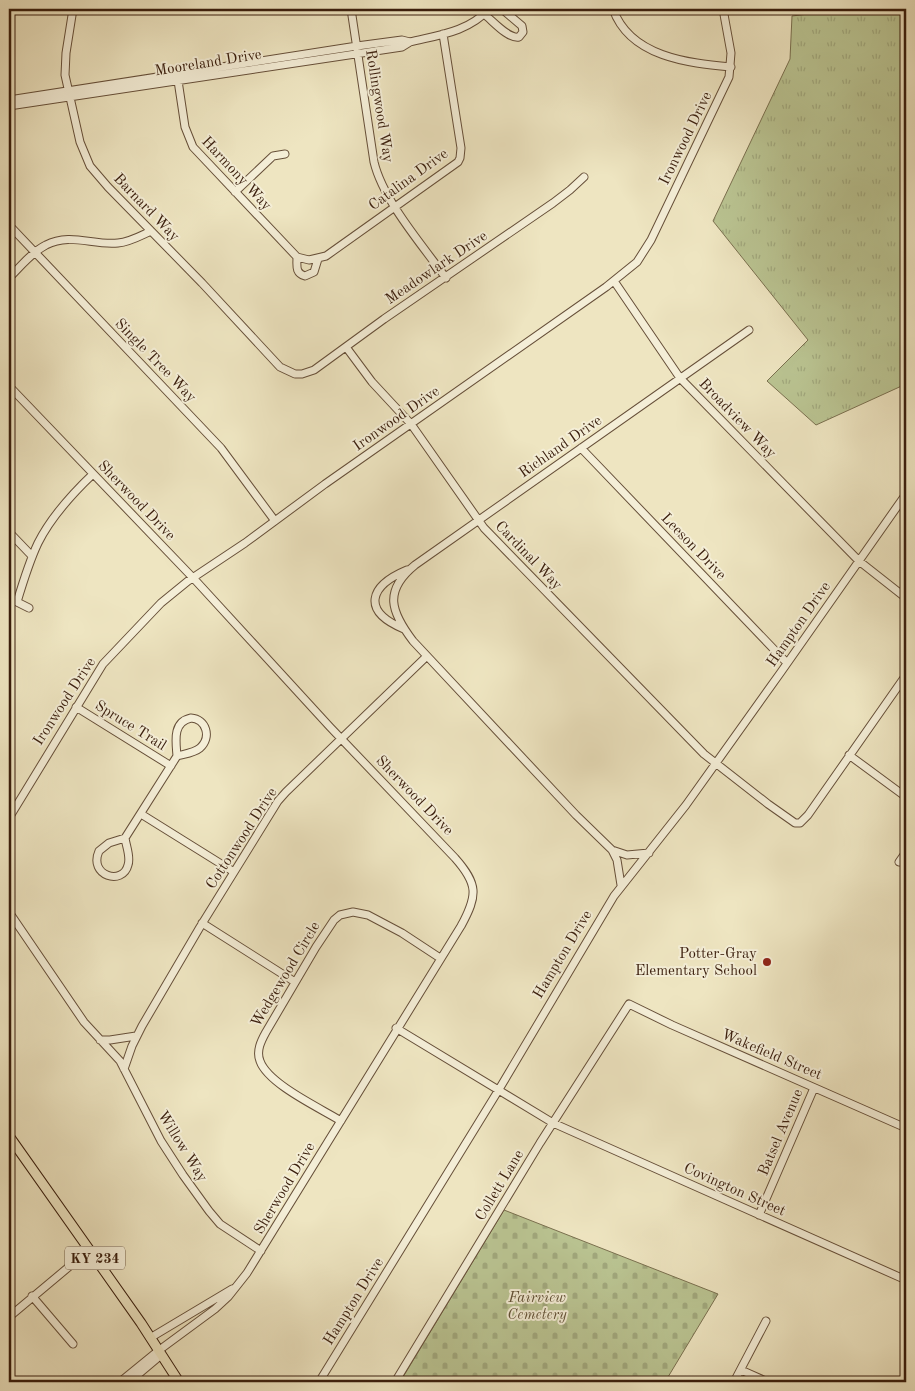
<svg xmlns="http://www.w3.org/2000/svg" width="915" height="1391" font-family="'Old Standard TT',serif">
<defs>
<pattern id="grass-tufts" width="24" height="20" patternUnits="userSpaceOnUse" patternTransform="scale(1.25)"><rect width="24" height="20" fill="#bac492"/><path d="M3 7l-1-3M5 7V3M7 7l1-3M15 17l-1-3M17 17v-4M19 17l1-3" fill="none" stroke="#a1a87d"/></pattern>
<pattern id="cemetery-stones" width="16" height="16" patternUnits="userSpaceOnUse" patternTransform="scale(1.25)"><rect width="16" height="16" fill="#bac492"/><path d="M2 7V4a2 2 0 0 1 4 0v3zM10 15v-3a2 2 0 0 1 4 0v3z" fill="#a1a87d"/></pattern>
</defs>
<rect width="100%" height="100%" fill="#eee5c1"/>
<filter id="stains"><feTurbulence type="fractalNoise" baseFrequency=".004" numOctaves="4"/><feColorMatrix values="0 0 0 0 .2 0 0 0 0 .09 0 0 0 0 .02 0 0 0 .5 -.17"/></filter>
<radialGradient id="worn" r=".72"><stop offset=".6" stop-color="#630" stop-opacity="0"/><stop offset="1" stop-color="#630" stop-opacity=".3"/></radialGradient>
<!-- grass -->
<path fill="url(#grass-tufts)" stroke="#7a704f" d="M849 9H906V384L816 425 767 381 808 340 713 221 790 59 792 16Z"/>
<!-- cemetery -->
<path fill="url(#cemetery-stones)" stroke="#7a704f" d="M504 1210 718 1294 665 1382H400Z"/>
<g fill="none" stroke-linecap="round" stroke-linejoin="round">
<!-- minor casing -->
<g stroke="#664f39" stroke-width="9">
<path id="minor" d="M73 9 66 53 65 75 80 142 90 166 108 187 202 283 280 367 295 374H302L314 370 384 319 553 203 570 190 584 177
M351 9 374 162C383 200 422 245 446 278
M613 9C630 57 688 63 731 67
M9 10 14 9
M484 14C493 21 508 39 519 37L523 32 522 26 502 9
M177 74 185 127 193 147 297 257 309 260 326 256 458 162 460 158 461 148 443 34
M9 100 357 46 402 40 410 42
M9 106 402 47 410 42C439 35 468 32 489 9
M235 192 273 156 285 154
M9 225 221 448 275 521
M297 257C297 266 295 273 305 276L314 272 318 259
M9 278C20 267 32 252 46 245 70 232 94 246 118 243 130 242 140 236 151 231
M614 281 680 378 859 561 906 598
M346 347 372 382 411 424 484 528 704 754 768 804 795 823H800L808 815 906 675
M9 386 196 581 330 727 455 858C478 884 478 895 461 926L247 1273 228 1297 215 1309 158 1351 120 1382
M581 448 787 663
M9 532 32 556
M9 598 29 608
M17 602C23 582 29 562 38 543 51 517 72 494 93 474
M404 629C361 611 369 586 407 570
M76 707 171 766
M191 718C206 719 212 737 200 748 194 753 184 754 177 756 176 742 172 722 191 718Z
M849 755 906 797
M141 814 234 872
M9 818 103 664 161 603 188 581 245 543 325 484 606 287 637 262 651 240 729 77 731 53 723 9
M125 838C126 846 131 857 128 865 123 886 88 876 99 851L109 843Z
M125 838 177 756
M612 850 627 855 649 853
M899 862 906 852
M621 885 617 860 612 850 576 815 413 641C391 612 383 591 415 565L749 330
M9 912 84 1022 120 1061 161 1141 183 1175 209 1211 220 1224 261 1251
M202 923 295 982
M396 1028 553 1123 906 1280
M100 1040H110L136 1036
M124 1069 132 1046 142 1026 200 927 278 801 286 792 427 656
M341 1121C320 1108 268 1084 260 1061 256 1051 261 1041 266 1032L316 947 334 920 340 915 353 912 368 915 402 933 440 958
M759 1215 814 1088
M32 1296 73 1344
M9 1317 89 1250
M150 1338 232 1289
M741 1370 768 1382
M129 1382 161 1355
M319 1382 498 1091 614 896 686 805 781 672 906 494
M395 1382 540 1143 629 1004 672 1025 906 1128
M734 1382 766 1321"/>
</g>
<!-- major casing -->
<g stroke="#391d0c" stroke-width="11">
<path id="major" d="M9 1136 141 1323 179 1382"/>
</g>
<!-- minor -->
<use href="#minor" stroke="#f4eed7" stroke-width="7"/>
<!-- major -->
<use href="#major" stroke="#eee5c1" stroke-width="9"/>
</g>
<!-- markers -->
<circle fill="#8f2418" stroke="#f4eed7" stroke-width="2" cx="767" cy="962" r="5"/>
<g text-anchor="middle" stroke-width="4" stroke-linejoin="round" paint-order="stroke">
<!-- shield labels -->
<rect fill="#f4eed7" stroke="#715c49" stroke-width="1" x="65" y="1246.5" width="60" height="23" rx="4"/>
<g font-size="14" font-weight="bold" fill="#391d0c">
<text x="95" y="1263">KY 234</text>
</g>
<!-- street labels -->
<g font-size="15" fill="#391d0c" stroke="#f4eed7">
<text transform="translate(208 62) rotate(-9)" y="5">Mooreland Drive</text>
<text transform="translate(380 106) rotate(81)" y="5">Rollingwood Way</text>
<text transform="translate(685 138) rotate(-64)" y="5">Ironwood Drive</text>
<text transform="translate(237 173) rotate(47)" y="5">Harmony Way</text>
<text transform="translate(408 179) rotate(-36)" y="5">Catalina Drive</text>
<text transform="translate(147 207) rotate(46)" y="5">Barnard Way</text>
<text transform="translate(436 267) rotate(-34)" y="5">Meadowlark Drive</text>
<text transform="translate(156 360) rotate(46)" y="5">Single Tree Way</text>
<text transform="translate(396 418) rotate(-35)" y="5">Ironwood Drive</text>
<text transform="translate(738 418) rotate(46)" y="5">Broadview Way</text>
<text transform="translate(560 446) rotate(-35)" y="5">Richland Drive</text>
<text transform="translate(137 500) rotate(46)" y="5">Sherwood Drive</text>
<text transform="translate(694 546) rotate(46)" y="5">Leeson Drive</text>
<text transform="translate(529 555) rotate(46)" y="5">Cardinal Way</text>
<text transform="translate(798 624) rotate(-55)" y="5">Hampton Drive</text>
<text transform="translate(64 701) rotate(-57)" y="5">Ironwood Drive</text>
<text transform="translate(131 725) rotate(32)" y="5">Spruce Trail</text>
<text transform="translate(415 795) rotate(46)" y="5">Sherwood Drive</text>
<text transform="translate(241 838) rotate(-57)" y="5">Cottonwood Drive</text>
<text transform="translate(562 954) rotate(-59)" y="5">Hampton Drive</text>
<text transform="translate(285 974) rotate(-59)" y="5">Wedgewood Circle</text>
<text transform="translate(772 1054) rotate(23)" y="5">Wakefield Street</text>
<text transform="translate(780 1132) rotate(-67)" y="5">Batsel Avenue</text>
<text transform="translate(183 1146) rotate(58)" y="5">Willow Way</text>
<text transform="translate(499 1185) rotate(-59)" y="5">Collett Lane</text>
<text transform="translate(284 1188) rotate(-59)" y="5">Sherwood Drive</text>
<text transform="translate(735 1189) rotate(24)" y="5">Covington Street</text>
<text transform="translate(353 1301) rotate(-58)" y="5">Hampton Drive</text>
</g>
<!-- poi labels -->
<g font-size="15" fill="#391d0c" stroke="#f4eed7" text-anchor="end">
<text x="757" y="958">Potter-Gray<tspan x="757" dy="17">Elementary School</tspan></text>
</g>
<!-- park labels -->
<g font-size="15" font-style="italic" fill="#604f34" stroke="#f4eed7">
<text x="537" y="1302">Fairview<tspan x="537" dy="17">Cemetery</tspan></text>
</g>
</g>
<!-- margin -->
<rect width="915" height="1391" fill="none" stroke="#eee5c1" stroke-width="30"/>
<rect x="10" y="10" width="895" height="1371" fill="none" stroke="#391d0c" stroke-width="2.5"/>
<rect x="15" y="15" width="885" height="1361" fill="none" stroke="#391d0c"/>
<rect width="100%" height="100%" filter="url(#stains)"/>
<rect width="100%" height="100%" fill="url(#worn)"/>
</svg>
